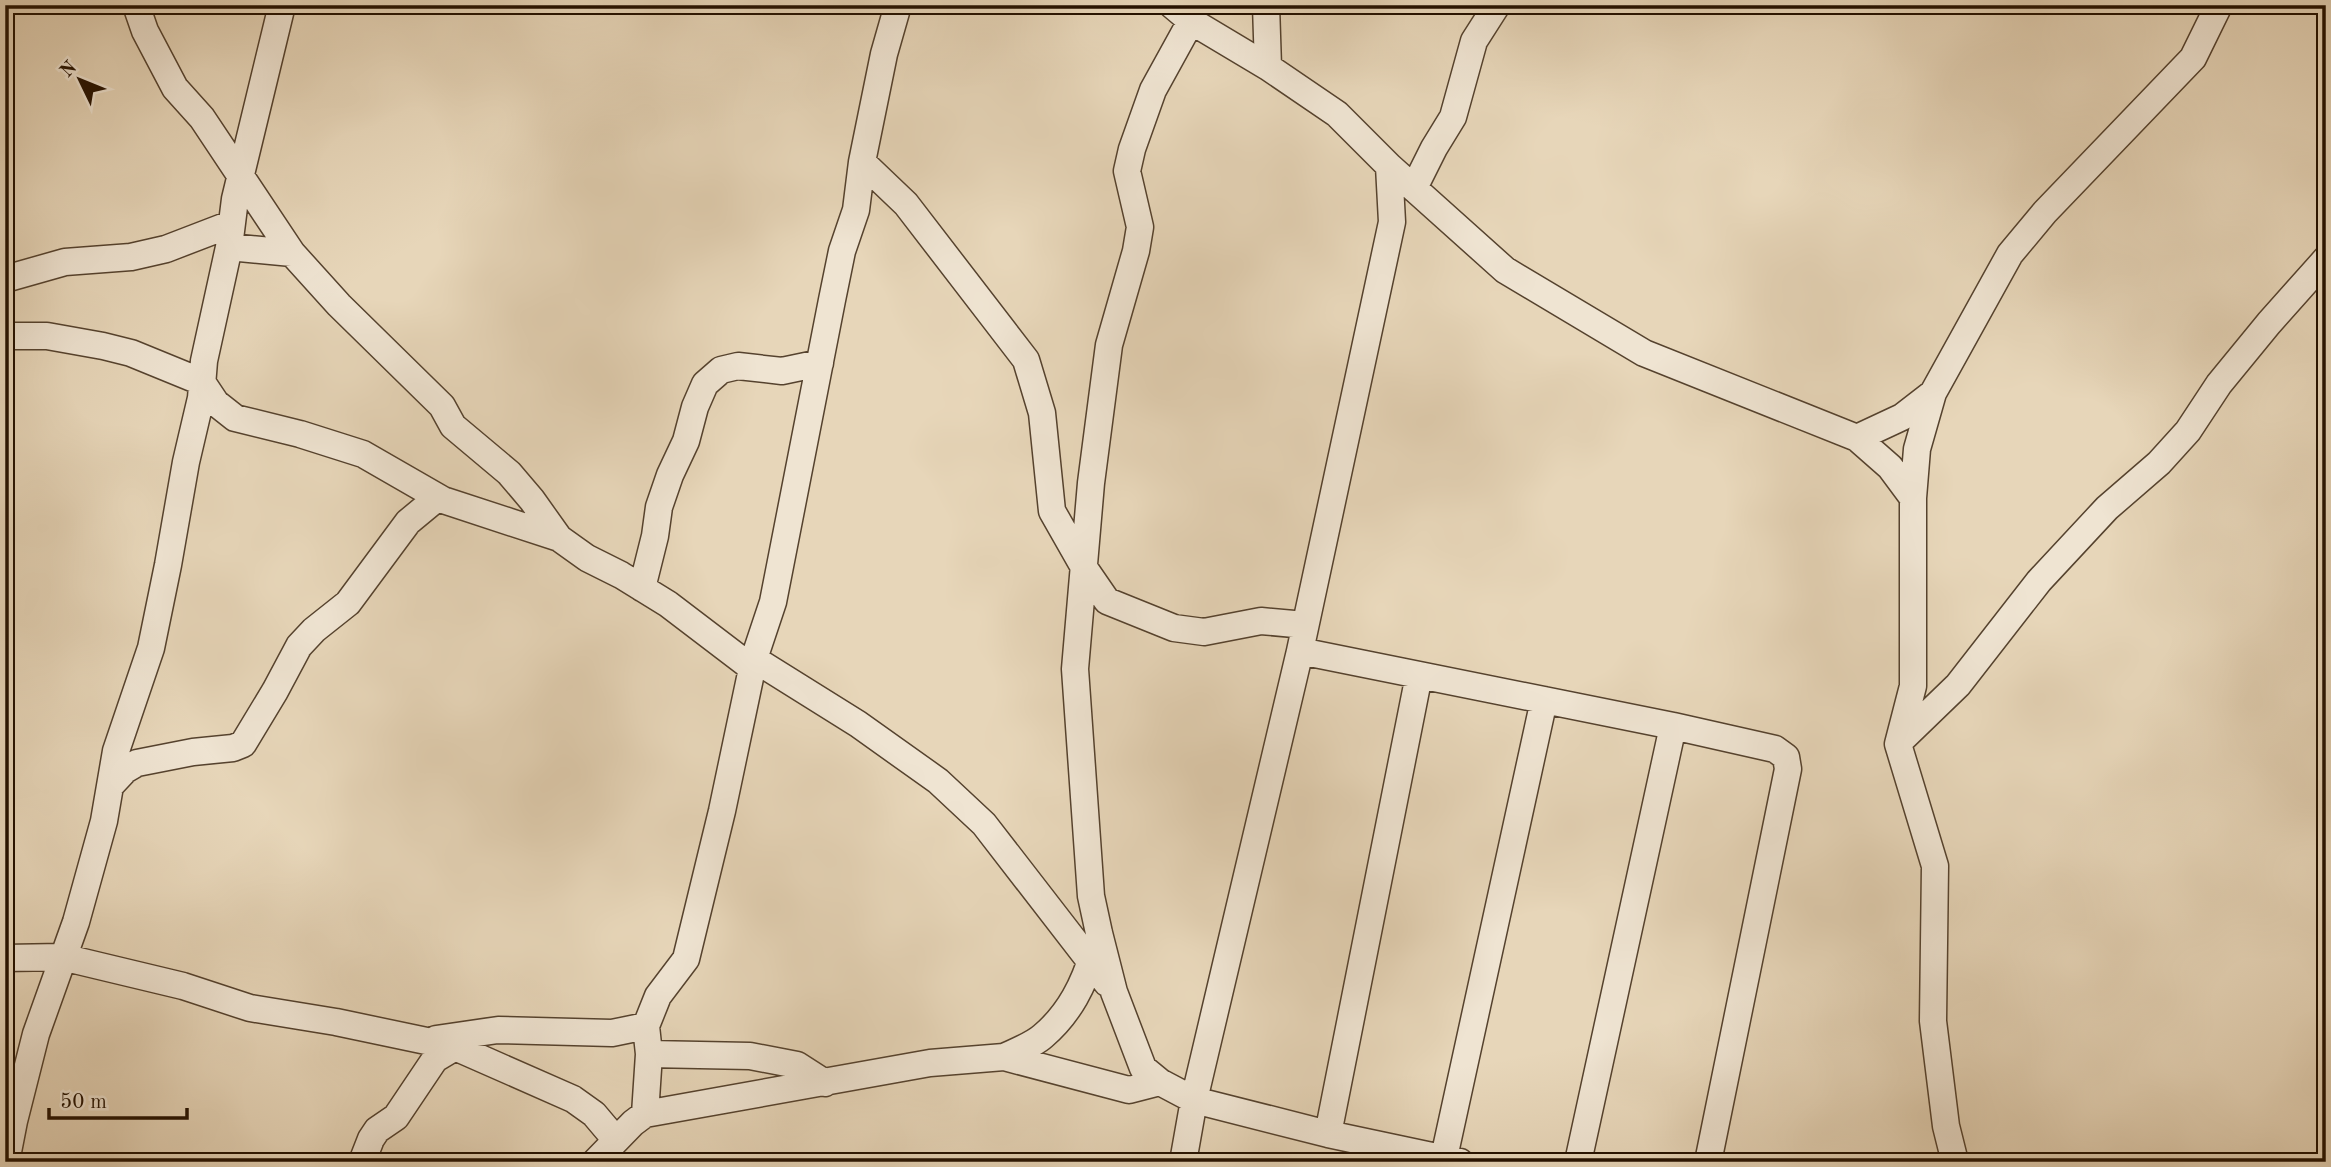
<svg xmlns="http://www.w3.org/2000/svg" width="2331" height="1167" font-family="'Old Standard TT',serif">
<rect width="100%" height="100%" fill="#e7d6b9"/>
<filter id="stains"><feTurbulence type="fractalNoise" baseFrequency=".00286" numOctaves="4"/><feColorMatrix values="0 0 0 0 .2 0 0 0 0 .09 0 0 0 0 .02 0 0 0 .5 -.17"/></filter>
<radialGradient id="worn" r=".72"><stop offset=".6" stop-color="#630" stop-opacity="0"/><stop offset="1" stop-color="#630" stop-opacity=".3"/></radialGradient>
<g fill="none" stroke-linecap="round" stroke-linejoin="round">
<!-- minor casing -->
<g stroke="#55422e" stroke-width="29">
<path id="minor" d="M136 5 145 31 175 88 202 118 292 253 339 305 442 406 453 426 509 473 532 500 559 538
M1172 5 1191 21 1268 67 1337 114 1389 166 1392 222 1300 651 1194 1100 1183 1162
M1266 5 1268 67
M1191 21 1153 90 1132 149 1127 171 1140 227 1136 251 1109 345 1091 483 1075 669 1091 896 1099 933 1114 992 1143 1068 1160 1082 1194 1100 1328 1134 1460 1162
M862 162 906 204 1026 360 1042 413 1052 511 1085 569 1107 601 1174 628 1204 632 1261 621 1305 625
M1389 166 1505 270 1644 353 1857 438 1890 467 1913 498
M1414 188 1434 148 1453 117 1474 41 1497 5
M229 247 292 253
M5 279 65 262 131 257 166 249 231 224
M5 336H47L103 346 131 353 202 382 216 403 235 418 300 434 363 454 443 500 559 538 587 558 621 575 668 604 752 668
M1857 438 1902 417 1933 393
M642 588 655 536 659 507 670 475 686 441 695 407 705 384 721 370 738 366 782 371 820 363
M1300 651 1673 726 1775 749 1786 757 1788 769 1708 1162
M754 659 858 724 938 781 984 824 1107 983
M1899 742 1958 685 2039 581 2107 508 2159 463 2188 431 2219 384 2269 323 2326 259
M110 786 125 770 137 763 193 752 233 748 243 744 275 691 299 646 314 630 348 603 408 522 437 498
M5 958 62 957 183 986 250 1008 336 1022 455 1047 573 1099 594 1114 616 1140
M436 1039 498 1030 612 1033 646 1026
M649 1054 750 1056 797 1065 825 1083
M1004 1057C1017 1051 1033 1045 1043 1036 1070 1013 1084 984 1094 951
M645 1114 930 1063 1004 1057 1129 1090 1160 1082
M1328 1134 1419 675
M6 1162 14 1121 36 1034 76 922 104 821 116 751 151 648 168 565 186 462 201 398 204 361 229 247 235 199 282 5
M362 1162 371 1139 377 1130 396 1117 435 1059 455 1047
M595 1162 633 1123 645 1114 649 1054 646 1026 658 996 686 959 722 811 754 659 773 602 832 300 842 251 856 210 862 162 884 54 898 5
M1443 1162 1544 700
M1578 1162 1673 726
M1955 1162 1946 1126 1933 1021 1935 866 1898 744 1913 686V498L1917 449 1933 393 2010 254 2045 212 2193 58 2219 5"/>
</g>
<!-- minor -->
<use href="#minor" stroke="#efe4d2" stroke-width="26"/>
</g>
<!-- margin -->
<rect width="2331" height="1167" fill="none" stroke="#e7d6b9" stroke-width="28"/>
<rect x="7" y="7" width="2317" height="1153" fill="none" stroke="#241100" stroke-width="3.5"/>
<rect x="14" y="14" width="2303" height="1139" fill="none" stroke="#241100" stroke-width="2"/>
<!-- north arrow -->
<g transform="translate(80 80) rotate(313)" stroke="#efe4d2" stroke-width="5" paint-order="stroke">
<path d="M0-5L12 26L0 18L-12 26Z" fill="#241100"/>
<text y="-10" font-size="19" font-weight="bold" text-anchor="middle" fill="#241100">N</text>
</g>
<!-- scale -->
<path d="M49 1108v10h138v-10" fill="none" stroke="#241100" stroke-width="3.5"/>
<text x="60" y="1108" font-size="21" fill="#241100" stroke="#efe4d2" stroke-width="5" paint-order="stroke">50 m</text>
<rect width="100%" height="100%" filter="url(#stains)"/>
<rect width="100%" height="100%" fill="url(#worn)"/>
</svg>
